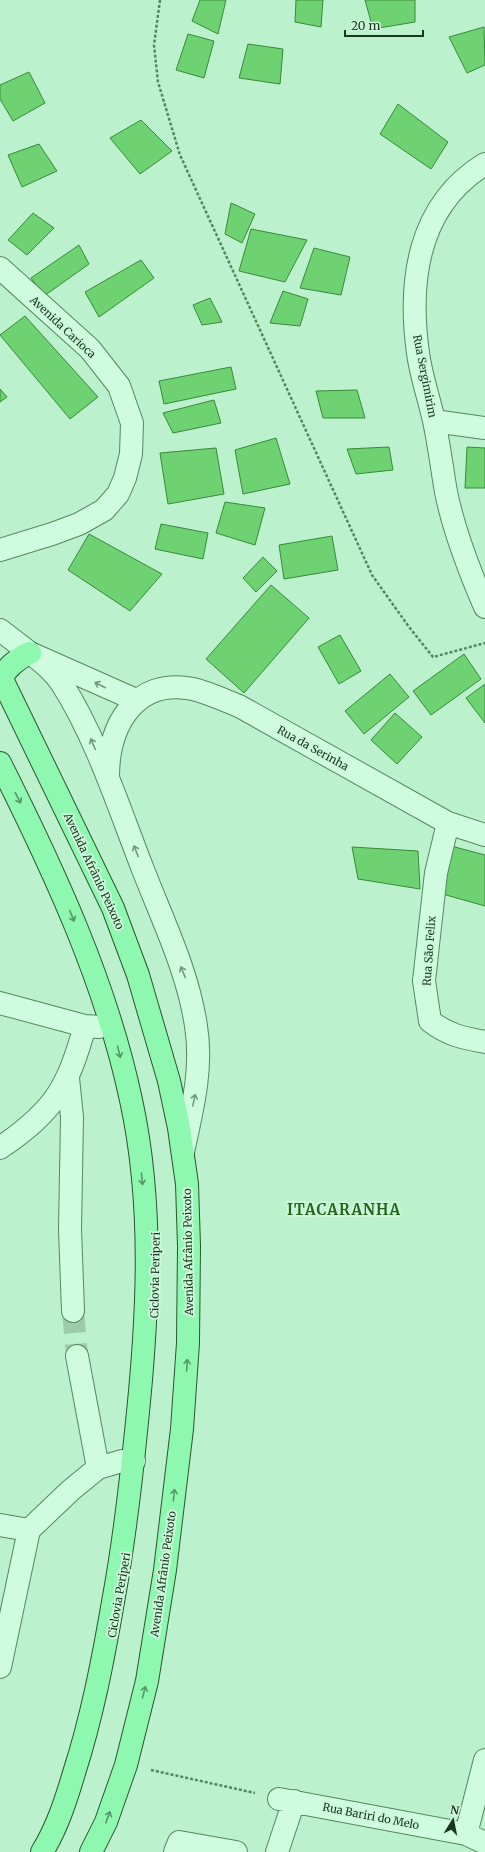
<svg xmlns="http://www.w3.org/2000/svg" width="485" height="1852" font-family="Merriweather,serif">
<rect width="100%" height="100%" fill="#bcf1cd"/>
<!-- building -->
<path fill="#6ed273" stroke="#388a3a" d="M200 0H226L218 34 192 21Z
M296 0H323L321 27 295 22Z
M365 0H415V22L373 29Z
M484 27 485 65 467 73 449 37Z
M188 34 214 41 204 78 176 70Z
M248 44 283 49 280 84 239 78Z
M29 72 45 103 13 121 0 99V85Z
M398 104 448 142 431 169 380 134Z
M141 120 172 151 140 174 110 138Z
M39 144 57 171 22 187 8 155Z
M231 203 255 214 242 243 225 234Z
M33 213 54 228 27 255 8 240Z
M251 229 307 240 285 282 239 271Z
M79 245 89 264 44 296 31 278Z
M314 248 350 257 341 295 300 288Z
M141 260 154 278 99 317 85 292Z
M283 291 308 299 300 326 270 323Z
M210 298 222 322 202 325 193 305Z
M25 316 98 397 70 419 0 335Z
M231 367 236 389 164 404 159 381Z
M0 389 7 397 0 402Z
M357 390 365 418H323L316 391Z
M214 400 221 423 173 433 163 413Z
M276 438 290 484 243 494 235 450Z
M389 447 393 470 356 474 347 449Z
M467 447 485 448V488H465Z
M216 448 224 494 168 504 160 453Z
M225 502 265 508 255 545 216 533Z
M161 524 208 533 203 559 155 549Z
M89 534 162 574 130 611 68 570Z
M332 536 338 570 284 579 279 545Z
M263 557 277 571 256 592 243 578Z
M271 585 309 618 244 693 206 659Z
M340 635 361 671 339 684 318 647Z
M464 654 481 679 431 715 413 691Z
M390 674 409 697 364 734 345 711Z
M485 684V723L466 698Z
M395 713 422 737 397 764 371 740Z
M451 846 485 855V906L439 893Z
M352 847 418 851 420 889 358 879Z"/>
<g fill="none" stroke-linecap="round" stroke-linejoin="round">
<!-- minor-tunnel -->
<path stroke="#9cccaa" stroke-width="22" stroke-dasharray="22 11" stroke-linecap="butt" d="M73 1311 77 1356"/>
<!-- minor casing -->
<g stroke="#54895d" stroke-width="24">
<path id="minor" d="M485 164C418 205 408 281 418 353 421 376 429 398 434 421 439 444 442 469 446 492 454 532 469 570 485 607
M0 268 90 349 119 386 132 423 131 454 125 478 118 494 104 510 79 524 52 534 0 550
M434 421 485 428
M0 630 30 653 136 700
M30 653C42 662 54 671 62 684 96 737 119 808 142 867 162 919 188 971 196 1026 203 1069 192 1110 183 1152
M108 777C108 726 135 677 193 689 209 693 224 700 239 706L448 823 485 835
M448 823 436 873 424 981 430 1021C448 1035 463 1038 485 1042
M0 1003 85 1026 100 1027
M68 1078 72 1117 70 1229 73 1311
M0 1148C55 1110 67 1089 85 1026
M77 1356 98 1468
M0 1525 29 1530
M0 1667 29 1530 71 1490 98 1468 122 1461H134
M279 1799 466 1834 485 1843
M466 1834 485 1760
M175 1852 179 1842 236 1852
M277 1852 294 1801"/>
</g>
<!-- major casing -->
<g stroke="#29562d" stroke-width="24">
<path id="major" d="M0 675 113 908 138 975 169 1081 179 1128 187 1184 189 1246 188 1343 182 1429 165 1570 147 1681 126 1765 106 1822 91 1852
M0 680C6 668 18 658 30 653
M0 763C54 871 106 982 131 1100 154 1205 148 1316 137 1422 131 1482 124 1543 113 1602 103 1660 92 1717 74 1773 66 1800 57 1828 42 1852"/>
</g>
<!-- path -->
<path stroke="#54895d" stroke-width="2.5" stroke-dasharray="3 2" stroke-linecap="butt" d="M160 0 154 45 158 82 180 155 372 575 409 627 433 657 485 643
M151 1770 255 1793"/>
<!-- minor -->
<use href="#minor" stroke="#cffbde" stroke-width="22"/>
<!-- major -->
<use href="#major" stroke="#8ff8b0" stroke-width="22"/>
</g>
<!-- one-way arrows -->
<defs><path id="oneway-shaft" d="M-6 0H5M1.5-3L5.5 0L1.5 3" fill="none" stroke-width="1.6" stroke-linecap="round" stroke-linejoin="round"/></defs>
<g stroke="#74997e">
<use href="#oneway-shaft" transform="translate(100 685) rotate(-153)"/>
<use href="#oneway-shaft" transform="translate(93 744) rotate(-113)"/>
<use href="#oneway-shaft" transform="translate(136 851) rotate(-111)"/>
<use href="#oneway-shaft" transform="translate(183 972) rotate(-112)"/>
<use href="#oneway-shaft" transform="translate(194 1100) rotate(-79)"/>
</g>
<g stroke="#549866">
<use href="#oneway-shaft" transform="translate(18 798) rotate(63)"/>
<use href="#oneway-shaft" transform="translate(72 916) rotate(68)"/>
<use href="#oneway-shaft" transform="translate(119 1052) rotate(76)"/>
<use href="#oneway-shaft" transform="translate(142 1179) rotate(85)"/>
<use href="#oneway-shaft" transform="translate(187 1365) rotate(-86)"/>
<use href="#oneway-shaft" transform="translate(174 1495) rotate(-83)"/>
<use href="#oneway-shaft" transform="translate(144 1692) rotate(-76)"/>
<use href="#oneway-shaft" transform="translate(108 1817) rotate(-70)"/>
</g>
<g text-anchor="middle" stroke-width="4" stroke-linejoin="round" paint-order="stroke">
<!-- street labels -->
<g font-size="11" fill="#1a371d" stroke="#ccf8db">
<text transform="translate(63 327) rotate(43)" y="4">Avenida Carioca</text>
<text transform="translate(425 376) rotate(79)" y="4">Rua Sergimirim</text>
<text transform="translate(313 748) rotate(29)" y="4">Rua da Serinha</text>
<text transform="translate(94 871) rotate(65)" y="4">Avenida Afrânio Peixoto</text>
<text transform="translate(429 951) rotate(-86)" y="4">Rua São Felix</text>
<text transform="translate(188 1252) rotate(-91)" y="4">Avenida Afrânio Peixoto</text>
<text transform="translate(155 1275) rotate(-89)" y="4">Ciclovia Periperi</text>
<text transform="translate(163 1574) rotate(-82)" y="4">Avenida Afrânio Peixoto</text>
<text transform="translate(119 1595) rotate(-80)" y="4">Ciclovia Periperi</text>
<text transform="translate(371 1816) rotate(11)" y="4">Rua Bariri do Melo</text>
</g>
<!-- district labels -->
<g font-size="15" font-weight="bold" letter-spacing="1" fill="#246717" stroke="#ccf8db">
<text x="344" y="1215">ITACARANHA</text>
</g>
</g>
<!-- north arrow -->
<g transform="translate(453 1820) rotate(10)" stroke="#ccf8db" stroke-width="3" paint-order="stroke">
<path d="M0-3L7 15L0 10L-7 15Z" fill="#1a371d"/>
<text y="-6" font-size="11" font-weight="bold" text-anchor="middle" fill="#1a371d">N</text>
</g>
<!-- scale -->
<path d="M345 30v6h78v-6" fill="none" stroke="#1a371d" stroke-width="2"/>
<text x="351" y="30" font-size="12" fill="#1a371d" stroke="#ccf8db" stroke-width="3" paint-order="stroke">20 m</text>
</svg>
